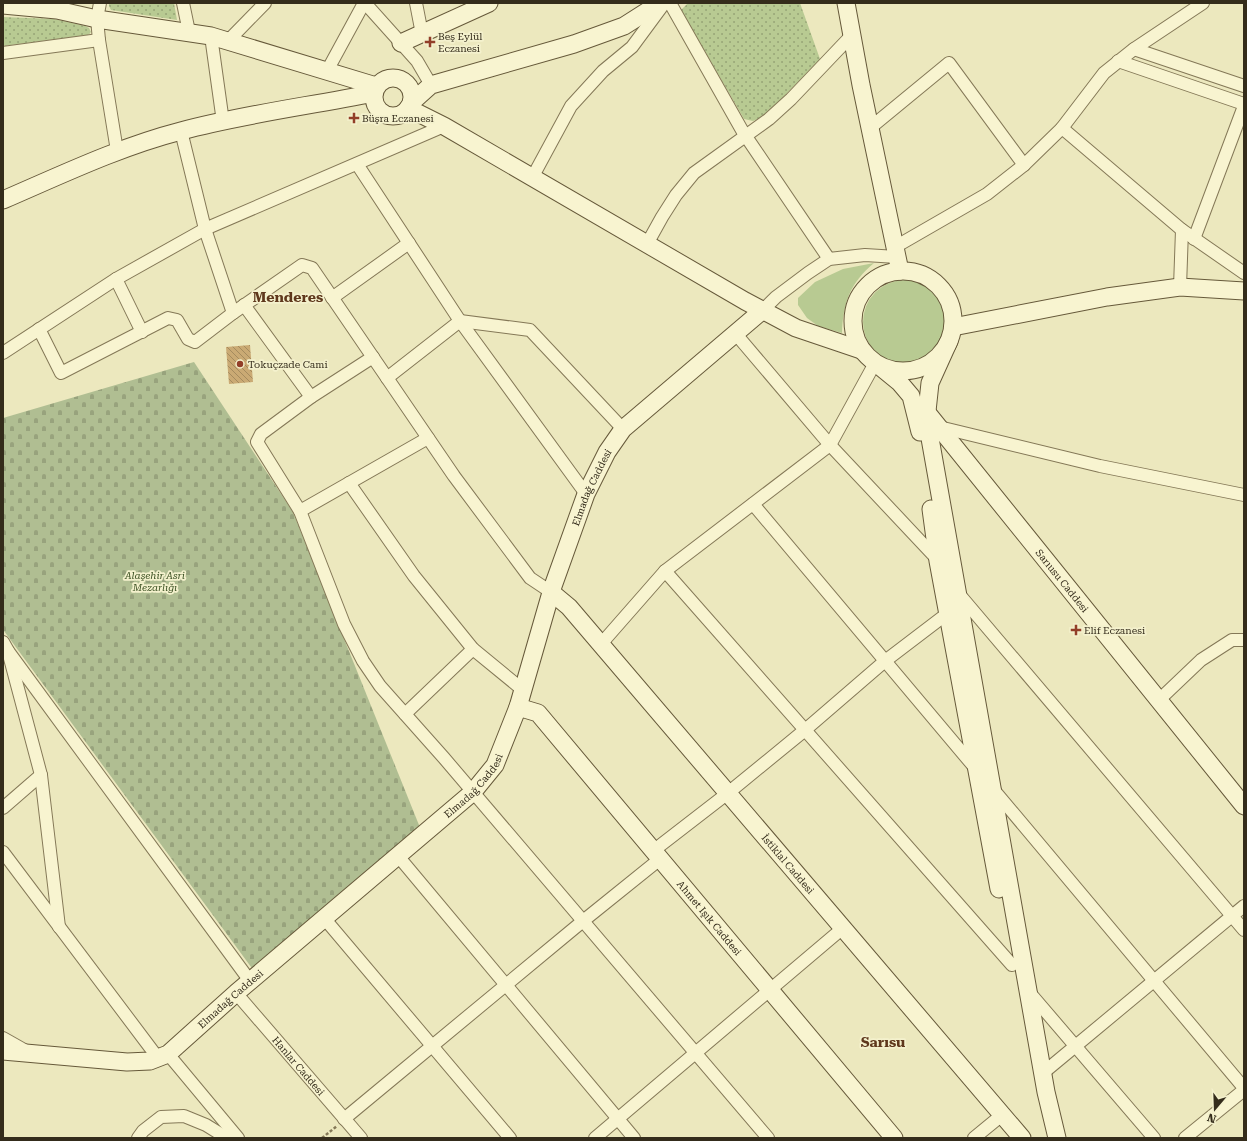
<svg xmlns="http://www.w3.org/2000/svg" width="1247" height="1141" font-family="'Roboto Serif',serif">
<defs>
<pattern id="cemetery-stones" width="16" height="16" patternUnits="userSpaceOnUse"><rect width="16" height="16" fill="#b0be92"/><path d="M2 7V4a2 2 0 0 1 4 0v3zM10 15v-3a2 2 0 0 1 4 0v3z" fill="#98a37d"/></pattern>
<pattern id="park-dots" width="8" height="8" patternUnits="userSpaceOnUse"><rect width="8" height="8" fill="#b8ca92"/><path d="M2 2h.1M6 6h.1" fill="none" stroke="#96a476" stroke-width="1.8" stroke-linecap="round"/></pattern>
<pattern id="building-back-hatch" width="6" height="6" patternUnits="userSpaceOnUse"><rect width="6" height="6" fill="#caaa74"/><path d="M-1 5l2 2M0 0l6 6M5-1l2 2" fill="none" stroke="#a58b5e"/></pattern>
</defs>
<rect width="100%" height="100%" fill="#ece8be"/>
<!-- green -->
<path fill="#b8ca92" d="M874 263C850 283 843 303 842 333L818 326 807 318 798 305V298L815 282 843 269Z
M863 322a42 42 0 1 1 84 0a42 42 0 1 1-84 0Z"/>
<!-- cemetery -->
<path fill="url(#cemetery-stones)" d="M194 362 293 512 421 830 254 971 4 631 3 625V418Z"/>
<!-- park -->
<path fill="url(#park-dots)" d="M109 3H174L177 20 111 10 109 6Z
M688 3H800L820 59 765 116 753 121 744 119 681 10Z
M3 17 54 19 85 26 89 28 91 32 88 35 3 46Z"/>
<!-- building -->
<path fill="url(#building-back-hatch)" d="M250 345 253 382 229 384 226 347Z"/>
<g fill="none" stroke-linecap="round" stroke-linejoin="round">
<!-- street casing -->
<g stroke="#847857" stroke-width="14">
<g id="street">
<path d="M100 3 97 19 99 40 117 151"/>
<path d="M183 3 189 32"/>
<path d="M365 3 417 61 431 85"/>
<path d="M416 3 422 34"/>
<path d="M670 3 743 132 829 259"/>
<path d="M211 36 223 122"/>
<path d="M228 41 265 3"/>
<path d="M1134 49 1244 86"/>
<path d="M3 53 99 40"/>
<path d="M1118 61 1244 104"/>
<path d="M327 71 364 3"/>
<path d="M870 128 949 63 1024 165"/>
<path d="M1062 128 1182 230 1244 273"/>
<path d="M181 131 205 229 233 313"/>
<path d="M357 164 460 321 586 494"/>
<path d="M532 178 571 106 603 71 632 47 663 5"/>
<path d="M1194 239 1244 106"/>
<path d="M647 244 662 217 676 195 694 173 769 119 791 99 852 35"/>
<path d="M895 247 987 194 1024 165 1062 128 1104 73 1134 49 1203 3"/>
<path d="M116 279 142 332"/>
<path d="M1180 287 1182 230"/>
<path d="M332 298 409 243"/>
<path d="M244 305 311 397"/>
<path d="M763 310 776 297 808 273 829 259 865 255 897 257"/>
<path d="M39 329 61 373 168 318 177 320 188 339 195 342 233 313 302 265 312 268 454 476 530 578 551 592"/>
<path d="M735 333 830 445 938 560"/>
<path d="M3 353 116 279 205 229 444 126"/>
<path d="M373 357 311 397 261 434 257 442 300 511 344 624 363 661 380 686 444 758 768 1138"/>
<path d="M387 378 460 321 530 330 623 429"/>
<path d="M939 427 1100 466 1244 495"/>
<path d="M349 483 414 576 473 649 523 690"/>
<path d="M753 504 976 769"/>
<path d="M300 511 428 438"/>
<path d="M665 571 1012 965"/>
<path d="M958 593 1244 930"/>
<path d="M3 642 8 651 41 775 59 927"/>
<path d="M601 644 665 571 830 445 875 363"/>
<path d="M8 651 250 981"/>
<path d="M1159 700 1201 660 1232 640H1244"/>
<path d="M405 714 473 649"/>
<path d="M993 789 1244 1088"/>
<path d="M3 808 41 775"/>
<path d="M653 851 728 793 805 730 885 661 948 613"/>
<path d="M3 852 158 1058"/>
<path d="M398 856 634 1138"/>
<path d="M324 918 510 1138"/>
<path d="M1029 992 1154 1138"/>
<path id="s1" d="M236 993 361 1138"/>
<path d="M3 1038 26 1051"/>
<path d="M168 1054 238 1138"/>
<path d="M1043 1073 1244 906"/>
<path d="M344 1119 583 921 660 859"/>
<path d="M138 1138 143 1131 161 1117 184 1116 206 1125 227 1138"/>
<path d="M595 1138 843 928"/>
<path d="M974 1138 1002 1115"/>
<path d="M1185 1138 1244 1090"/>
</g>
</g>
<!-- secondary casing -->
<g stroke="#66593a" stroke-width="19">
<g id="secondary">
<path d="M846 3 861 85 900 271"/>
<path d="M3 5 57 10 97 19 211 36 376 86"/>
<path d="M401 43 489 3"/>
<circle cx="393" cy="97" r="19"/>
<path d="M411 103 431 85 574 44 624 26 660 3"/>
<path d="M408 108 444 126 745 301 796 328 861 350"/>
<path d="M3 200C61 175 119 147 181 131 244 114 310 106 374 93"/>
<circle cx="903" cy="321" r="50"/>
<path d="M953 327 1107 297 1180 287 1244 291"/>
<path d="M949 341 930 383 927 411 928 427 1046 1092 1057 1138"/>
<path d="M878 365 900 383 911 396 920 432"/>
<path id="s2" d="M925 410 1244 806"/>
<path d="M931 509 938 561 999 889"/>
<path id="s3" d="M551 592 569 607 1022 1138"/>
<path id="s4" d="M518 707 538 713 894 1138"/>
<path id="s5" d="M3 1051 127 1062 150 1061 168 1054 236 993 473 792 495 765 518 707 552 589 586 494 607 452 623 429 763 310"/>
</g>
</g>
<!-- path -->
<path stroke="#847857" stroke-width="2.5" stroke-dasharray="3 2" stroke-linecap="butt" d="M322 1138 337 1126"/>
<!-- street -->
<use href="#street" stroke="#f8f4d0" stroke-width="12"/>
<!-- secondary -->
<use href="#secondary" stroke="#f8f4d0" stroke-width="17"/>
</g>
<!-- markers -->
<g fill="#923e28" stroke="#f4f1cd" stroke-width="1.5">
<path d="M428 36h4v4h4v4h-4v4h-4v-4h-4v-4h4z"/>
<path d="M352 112h4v4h4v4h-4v4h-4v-4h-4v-4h4z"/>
<circle cx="240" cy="364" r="4"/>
<path d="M1074 624h4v4h4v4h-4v4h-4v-4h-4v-4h4z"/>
</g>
<g text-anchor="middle" stroke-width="3.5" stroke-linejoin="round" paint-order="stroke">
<!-- poi labels -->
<g font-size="10" fill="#342c1b" stroke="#f4f1cd" text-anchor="start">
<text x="438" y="40">Beş Eylül<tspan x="438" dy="12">Eczanesi</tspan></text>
<text x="362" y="122">Büşra Eczanesi</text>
<text x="248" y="368">Tokuçzade Cami</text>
<text x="1084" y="634">Elif Eczanesi</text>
</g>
<!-- street labels -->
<g font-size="10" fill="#342c1b" stroke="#f4f1cd">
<text dy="4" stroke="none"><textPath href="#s5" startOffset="898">Elmadağ Caddesi</textPath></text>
<text dy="4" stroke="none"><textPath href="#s2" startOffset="219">Sarıusu Caddesi</textPath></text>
<text dy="4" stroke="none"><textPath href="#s5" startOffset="574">Elmadağ Caddesi</textPath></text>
<text dy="4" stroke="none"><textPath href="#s3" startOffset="361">İstiklal Caddesi</textPath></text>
<text dy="4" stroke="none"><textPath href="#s4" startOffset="288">Ahmet Işık Caddesi</textPath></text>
<text dy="4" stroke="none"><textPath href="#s5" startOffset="250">Elmadağ Caddesi</textPath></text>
<text dy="4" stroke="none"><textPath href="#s1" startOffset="96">Hanlar Caddesi</textPath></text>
</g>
<!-- park labels -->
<g font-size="10" font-style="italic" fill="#3b5022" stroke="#f4f1cd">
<text x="155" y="579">Alaşehir Asri<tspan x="155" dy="12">Mezarlığı</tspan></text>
</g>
<!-- district labels -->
<g font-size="14" font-weight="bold" fill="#5f381c" stroke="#f4f1cd">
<text x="288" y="302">Menderes</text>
<text x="883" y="1047">Sarısu</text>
</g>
</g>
<!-- border -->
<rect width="1247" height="1141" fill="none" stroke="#342c1b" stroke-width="8"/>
<!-- north arrow -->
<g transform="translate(1215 1109) rotate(199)" stroke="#f4f1cd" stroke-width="3" paint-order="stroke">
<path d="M0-3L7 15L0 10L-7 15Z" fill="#342c1b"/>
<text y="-6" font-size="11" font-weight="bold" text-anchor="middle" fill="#342c1b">N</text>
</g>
</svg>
